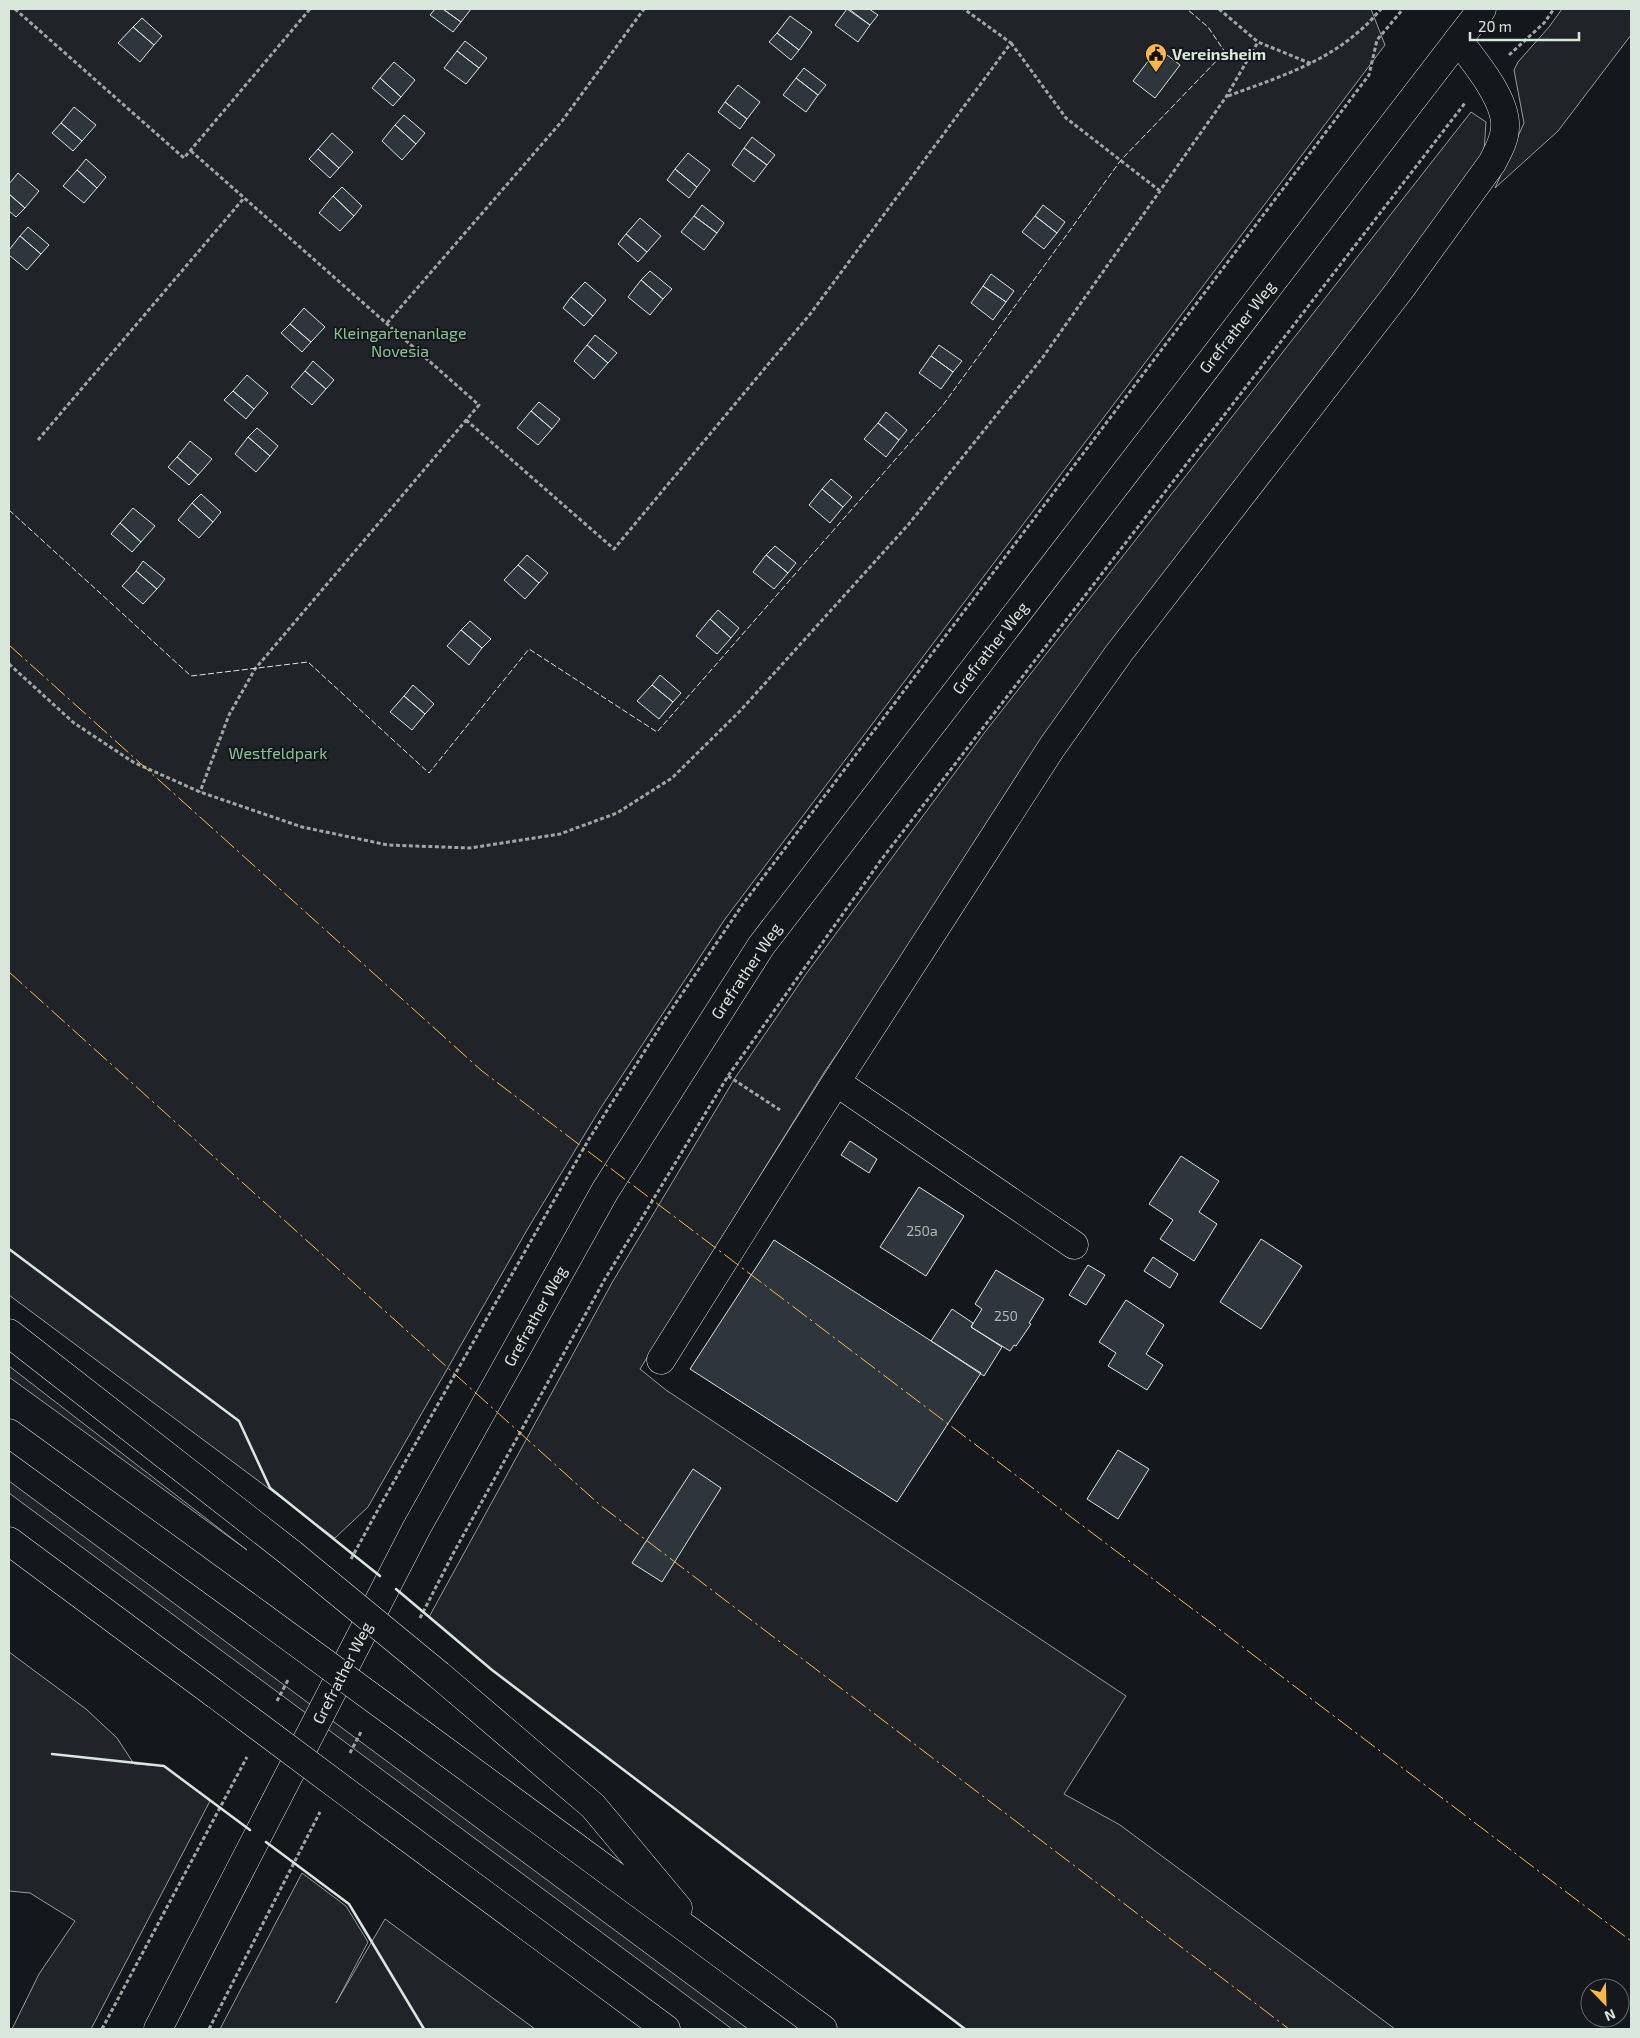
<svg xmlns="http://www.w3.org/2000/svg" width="1640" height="2038" font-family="'Exo 2',sans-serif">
<rect width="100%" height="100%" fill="#14181c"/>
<!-- green -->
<path fill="#202428" stroke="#939e99" d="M9 9H1371L1385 45 725 919 600 1109 527 1230 368 1507 335 1538 9 1295Z
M1562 9H1631V35L1558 131 1495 188 1524 123 1514 70 1518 62 1549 27Z
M1471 112 1486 122 1484 152 967 866 825 1071 640 1369 666 1390 1126 1696 1064 1794 1120 1825 1395 2029H965L492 1670 429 1617 613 1281 735 1078 806 974 985 732Z
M9 1366 247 1550 9 1377Z
M9 1481 748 2029H732L9 1493Z
M9 1652 86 1709 117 1738 134 1764 164 1766 210 1801 91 2029H12L39 1974 75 1921 30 1893 9 1891Z
M302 1873 346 1906 368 1942 336 2003 385 1919 535 2029H220Z"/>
<!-- building -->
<path fill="#2c363c" stroke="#d8e6dc" d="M435 9H443L461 22 453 32 430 15Z
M443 9H471L461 22Z
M847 9 870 25 858 42 835 25Z
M849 9H869L878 15 870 25Z
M790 16 812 32 799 50 777 33Z
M142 18 162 36 154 45 133 27Z
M133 27 154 45 140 62 118 43Z
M777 33 799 50 791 60 769 42Z
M465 41 487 58 479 68 457 51Z
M1158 48 1180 65 1155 98 1133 81Z
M457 51 479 68 466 84 444 68Z
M394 62 415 80 401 97 380 78Z
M804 68 826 85 818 95 796 78Z
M380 78 401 97 393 106 372 88Z
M796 78 818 95 806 112 783 95Z
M738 85 760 102 747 119 725 102Z
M725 102 747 119 740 129 718 112Z
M74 107 96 125 82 141 61 123Z
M404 115 425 133 416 144 395 125Z
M61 123 82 141 73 151 52 133Z
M395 125 416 144 402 160 382 141Z
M332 133 353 152 339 168 318 149Z
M752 137 775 155 767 165 744 148Z
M744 148 767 165 754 182 732 165Z
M318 149 339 168 330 178 309 159Z
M688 153 710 170 697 187 675 169Z
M86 159 106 177 97 188 77 170Z
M675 169 697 187 689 198 667 180Z
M77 170 97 188 84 203 63 186Z
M18 173 39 191 25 208 9 194V184Z
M342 187 362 206 354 216 333 196Z
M9 194 25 208 16 217 9 211Z
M333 196 354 216 340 231 319 213Z
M702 205 724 223 717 233 694 216Z
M1043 205 1065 222 1057 233 1035 216Z
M694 216 717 233 704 250 681 232Z
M1035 216 1057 233 1044 249 1022 232Z
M640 218 661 236 647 252 626 234Z
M28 227 49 245 41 254 20 236Z
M626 234 647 252 638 262 618 244Z
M20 236 41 254 27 270 9 255V250Z
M650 271 672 289 663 299 641 280Z
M991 274 1014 291 1006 302 983 286Z
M641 280 663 299 650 315 628 297Z
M585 282 606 300 593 316 571 297Z
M983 286 1006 302 993 320 971 303Z
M571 297 593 316 584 326 563 308Z
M304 308 325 327 311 342 290 324Z
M290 324 311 342 302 352 281 333Z
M595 335 617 353 608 363 587 345Z
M587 345 608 363 594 379 574 361Z
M939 345 962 361 953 372 931 356Z
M931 356 953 372 941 389 919 373Z
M313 361 334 380 326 389 305 371Z
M305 371 326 389 312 405 291 387Z
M247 375 268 393 254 409 233 391Z
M233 391 254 409 246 419 224 400Z
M539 402 560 419 552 429 531 411Z
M531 411 552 429 538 445 517 428Z
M886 412 907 430 899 440 878 423Z
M878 423 899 440 886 457 864 439Z
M257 428 278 446 270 456 248 437Z
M248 437 270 456 256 472 235 454Z
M190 441 212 459 198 475 177 457Z
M177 457 198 475 189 485 168 467Z
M831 479 852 497 843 507 822 489Z
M822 489 843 507 830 523 809 505Z
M201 494 221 512 213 522 192 503Z
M192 503 213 522 199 538 178 520Z
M133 508 155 526 141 542 120 523Z
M120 523 141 542 132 552 111 534Z
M775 546 796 563 788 573 766 555Z
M527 555 548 573 539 583 518 565Z
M766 555 788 573 774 589 753 572Z
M143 561 165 579 157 589 136 571Z
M518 565 539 583 525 599 504 580Z
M136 571 157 589 143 604 122 586Z
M718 610 739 628 731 638 710 619Z
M710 619 731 638 717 654 696 636Z
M470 621 491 639 482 648 461 630Z
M461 630 482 648 469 665 447 646Z
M660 675 681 693 673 702 652 685Z
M413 685 434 704 425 714 404 696Z
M652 685 673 702 659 719 637 701Z
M404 696 425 714 412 730 390 712Z
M850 1141 877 1159 869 1173 841 1155Z
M1181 1156 1219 1181 1199 1212 1217 1224 1194 1261 1160 1239 1173 1220 1149 1204Z
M919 1187 964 1216 926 1276 880 1247Z
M1261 1239 1302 1266 1261 1329 1220 1302Z
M774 1240 981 1373 897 1502 690 1369Z
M1153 1257 1178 1274 1170 1288 1144 1271Z
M1088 1265 1105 1275 1086 1305 1069 1295Z
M996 1270 1044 1299 1029 1323 1031 1324 1016 1346 1014 1345 1010 1351 971 1327 982 1309 975 1304Z
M1126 1300 1164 1325 1146 1354 1163 1365 1147 1390 1108 1366 1116 1353 1099 1342Z
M952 1309 973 1323 971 1327 1002 1347 984 1376 931 1341Z
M1118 1450 1149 1469 1118 1519 1087 1499Z
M693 1469 721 1488 662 1582 632 1563Z"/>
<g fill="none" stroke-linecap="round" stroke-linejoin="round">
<!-- minor casing -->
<g stroke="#d8e6dc" stroke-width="29">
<path id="minor" d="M1074 1245 836 1082 1052 747 1119 653 1399 291 1492 163C1498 151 1505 140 1505 127 1507 100 1474 61 1458 40
M661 1360 836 1082"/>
</g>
<!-- major casing -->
<g stroke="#d8e6dc" stroke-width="29">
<path id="major" d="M158 2029 416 1529 605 1191 761 946 1482 9"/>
</g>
<!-- highway casing -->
<g stroke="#d8e6dc" stroke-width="29">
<path id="highway" d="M9 1333 292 1554
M9 1433 258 1614
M9 1541 215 1694
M439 1675 593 1806 678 1908
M411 1726 823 2029
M369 1809 666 2029"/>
</g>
<!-- path -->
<path stroke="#9da8a2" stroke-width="3" stroke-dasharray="4 2.5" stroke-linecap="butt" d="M15 9 184 158 310 9
M1219 9 1258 42 1312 64
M1011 43 1066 118 1160 191
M1509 55 1544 23 1554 9
M1228 96C1287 74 1339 59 1381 9
M191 151 479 405 255 669 229 715 200 792
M387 323 562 121 644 9
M466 420 614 549 811 313 1011 43 964 9
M38 440 244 198
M9 664 74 723 133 762 200 792 302 827 388 845 470 848 560 834 617 813 672 778 740 711 908 525 1043 357 1226 97 1258 42
M728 1076 780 1110
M351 1559 380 1506 589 1139 665 1019 743 904 1369 75 1377 40 1403 9
M420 1618 454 1552 605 1279 728 1076 881 860 1465 103
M277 1701 289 1678
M350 1753 362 1730
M102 2029 247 1757
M209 2029 320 1812"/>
<!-- minor -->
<use href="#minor" stroke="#14181c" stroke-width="28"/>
<!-- major -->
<use href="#major" stroke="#14181c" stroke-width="28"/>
<!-- highway -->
<use href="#highway" stroke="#14181c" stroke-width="28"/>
<!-- highway-bridge casing -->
<g stroke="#d8e6dc" stroke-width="29" stroke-linecap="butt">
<path id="highway-bridge" d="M292 1554 439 1675
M258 1614 411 1726
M215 1694 369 1809"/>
</g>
<!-- highway-bridge -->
<use href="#highway-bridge" stroke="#14181c" stroke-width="28"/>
<!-- fence -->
<path stroke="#d8e6dc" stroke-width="1" stroke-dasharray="6 2.5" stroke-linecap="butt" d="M9 510 191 676 308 662 429 773 529 649 657 732 943 405 1121 160 1225 52 1208 27 1187 9"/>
<!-- wall -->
<path stroke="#d8e6dc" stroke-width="2.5" d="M9 1249 239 1421 270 1488 380 1576
M396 1589 492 1670 965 2029
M52 1754 164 1766 250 1830
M266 1842 349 1904 424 2029"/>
<!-- power -->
<path stroke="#ffb74d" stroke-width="1" stroke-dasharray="18 4 2.5 4" stroke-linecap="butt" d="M9 645 482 1071 1631 1941
M9 972 600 1505 1289 2029"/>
</g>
<!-- icons -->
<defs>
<g id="civic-pin" transform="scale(1.125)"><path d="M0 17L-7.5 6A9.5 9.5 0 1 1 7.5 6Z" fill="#ffb74d" stroke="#14181c"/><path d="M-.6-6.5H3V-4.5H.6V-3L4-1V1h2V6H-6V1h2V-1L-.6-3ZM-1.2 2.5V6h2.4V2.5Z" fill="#111"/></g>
</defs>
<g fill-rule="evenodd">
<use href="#civic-pin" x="1156" y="54"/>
</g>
<g text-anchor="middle" stroke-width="4" stroke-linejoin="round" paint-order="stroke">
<!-- number labels -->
<g font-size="14" fill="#adbab4">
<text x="922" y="1236">250a</text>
<text x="1006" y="1321">250</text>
</g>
<!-- poi labels -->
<g font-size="16" font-weight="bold" fill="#d8e6dc" stroke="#14181c" text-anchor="start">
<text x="1172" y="60">Vereinsheim</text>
</g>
<!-- street labels -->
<g font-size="16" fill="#d8e6dc" stroke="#14181c">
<text transform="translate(1237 327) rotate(-52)" y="6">Grefrather Weg</text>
<text transform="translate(990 648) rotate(-52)" y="6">Grefrather Weg</text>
<text transform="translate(746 971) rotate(-56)" y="6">Grefrather Weg</text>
<text transform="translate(535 1316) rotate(-61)" y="6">Grefrather Weg</text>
<text transform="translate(342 1673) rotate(-63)" y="6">Grefrather Weg</text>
</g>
<!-- park labels -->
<g font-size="16" fill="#8ac095" stroke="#14181c">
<text x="400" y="339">Kleingartenanlage<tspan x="400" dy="18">Novesia</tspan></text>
<text x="278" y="759">Westfeldpark</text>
</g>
</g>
<!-- border -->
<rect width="1640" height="2038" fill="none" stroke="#d8e6dc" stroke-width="20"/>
<!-- north arrow -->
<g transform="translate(1605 2003) rotate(157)"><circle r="24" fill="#14181c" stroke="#626a69"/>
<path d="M0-4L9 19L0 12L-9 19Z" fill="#ffb74d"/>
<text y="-8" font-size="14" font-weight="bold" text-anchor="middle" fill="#d8e6dc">N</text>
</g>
<!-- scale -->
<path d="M1470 32v8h109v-8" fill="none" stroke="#d8e6dc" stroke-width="2.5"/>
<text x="1478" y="32" font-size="15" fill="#d8e6dc" stroke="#14181c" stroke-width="4" paint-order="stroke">20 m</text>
</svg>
